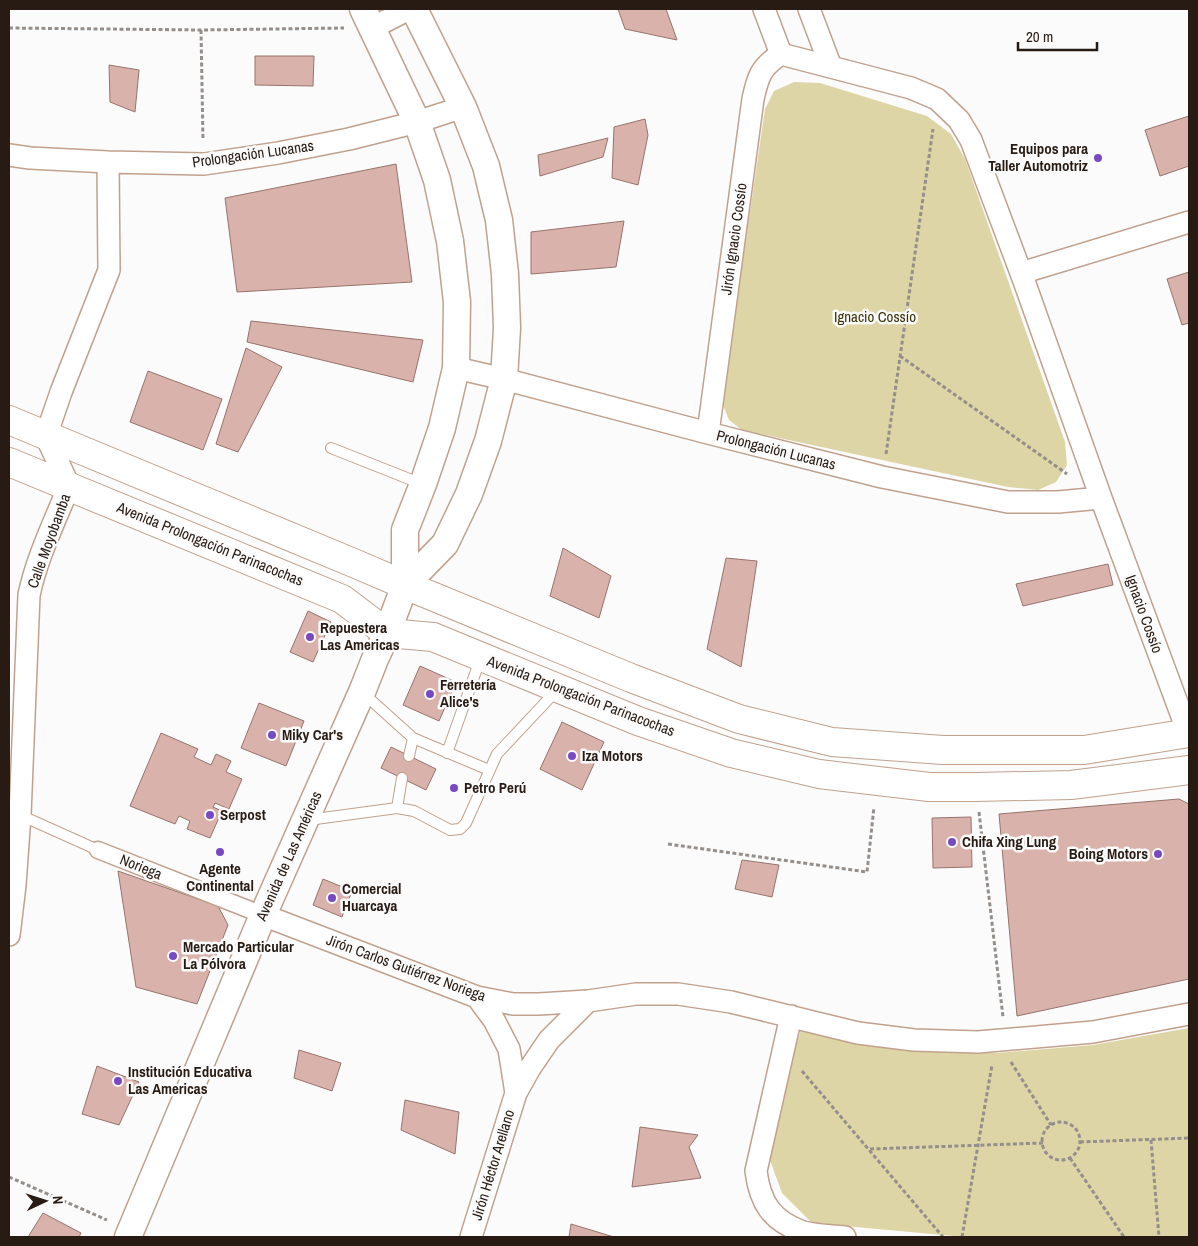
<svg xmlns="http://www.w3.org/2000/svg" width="1198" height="1246" font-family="'Archivo Narrow',sans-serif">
<rect width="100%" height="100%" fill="#fbfbfb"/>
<!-- green -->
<path fill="#ddd5a5" d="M794 82 820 83 927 116 951 134 965 159 1065 442 1067 465 1056 482 1038 490 1008 487 742 430 729 420 722 403 765 109 774 91Z
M1189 1028V1237H965L812 1223 782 1193 768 1155 778 1101 801 1030 899 1048 997 1053 1093 1045Z"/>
<!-- building -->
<path fill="#d9b2ab" stroke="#97736c" d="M618 9H666L677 40 625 29Z
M255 56H314L313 86 255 85Z
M109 65 139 70 135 112 110 102Z
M1189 116V166L1160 176 1145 130Z
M645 119 648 135 638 185 612 178 614 127Z
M608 138 603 157 540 176 538 155Z
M396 164 412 282 237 292 225 198Z
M624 221 616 267 531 274V232Z
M1189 272V323L1182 325 1167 279Z
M251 321 423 340 413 382 247 342Z
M246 348 282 367 238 452 216 444Z
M148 371 222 399 203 450 130 422Z
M563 548 611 576 599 618 550 596Z
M726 558 757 561 741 667 707 649Z
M1108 564 1113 585 1023 606 1016 584Z
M308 611 331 622 313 662 290 652Z
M420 666 456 682 439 721 403 705Z
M259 703 304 721 286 766 241 748Z
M562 722 604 742 582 790 540 769Z
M161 733 198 749 194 757 211 765 216 754 231 761 226 772 242 779 229 809 215 803 213 807 222 811 210 838 187 829 190 821 179 816 175 824 130 806Z
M391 747 436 769 426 790 381 768Z
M1179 799 1189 804V979L1017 1016 999 814Z
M971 817 972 867 933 868 932 818Z
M742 860 779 865 772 897 735 889Z
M118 871 218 906 228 925 197 1004 136 987Z
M323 879 352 891 342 917 313 905Z
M299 1050 341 1063 332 1091 294 1078Z
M97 1066 139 1082 119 1125 82 1114Z
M405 1100 459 1112 455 1154 401 1130Z
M640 1127 698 1135 689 1147 701 1178 632 1187Z
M43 1213 81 1233 79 1237H28Z
M571 1224 614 1237H569Z"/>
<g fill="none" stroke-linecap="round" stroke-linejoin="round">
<!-- service casing -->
<g stroke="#c1a18d" stroke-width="12">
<path id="service" d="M331 448 422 484
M363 693 413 738 489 770
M447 753 481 657
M409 756 413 738
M397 808 402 778
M20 815 98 850
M308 820 397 808 414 811 450 830 460 829 466 823 497 754 558 689"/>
</g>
<!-- pedestrian casing -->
<g stroke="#c1a18d" stroke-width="19">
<path id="pedestrian" d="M98 850 263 915"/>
</g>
<!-- minor casing -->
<g stroke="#c1a18d" stroke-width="24">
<path id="minor" d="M764 9 781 54
M809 9 831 67
M372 28 409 9
M781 54 911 88 937 99 959 120 971 140 1024 281 1101 498 1189 735
M9 155 30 158 108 162 204 164 278 153 349 139 417 122 463 107
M1021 273 1189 222
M456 368 504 379 708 433 882 477 1008 502H1058L1101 498
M708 433 753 99C758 76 761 67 781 54
M263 915 477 997 513 1004H539L588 1001 636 994H678L731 1002 858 1033 914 1040 978 1042 1093 1032 1189 1014
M9 935 15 885 20 815 29 595C37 557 55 521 69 486L46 436 61 392 109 270 108 162
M477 997 494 1020 509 1049 516 1093
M791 1016 756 1171C760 1203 772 1221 803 1232 814 1235 833 1236 845 1237
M471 1237 516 1093 530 1068 549 1040 588 1001"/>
</g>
<!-- tertiary casing -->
<g stroke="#c1a18d" stroke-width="29">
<path id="tertiary" d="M405 585 445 544 469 494 488 441 504 379 507 328 505 274 499 220 486 166 463 107 414 9
M128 1237 263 915 362 692 375 659 387 633 405 585V530L423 484 442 428 456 368 457 302 450 241 437 180 417 122 363 9"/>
</g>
<!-- secondary casing -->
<g stroke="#c1a18d" stroke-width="30">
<path id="secondary" d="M9 420 356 564 405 585 631 678 739 719 832 742 943 750H1084L1189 733
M9 462 342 599 387 633 433 637 638 721 731 753 819 774 929 787H976L1071 785 1189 770"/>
</g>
<!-- path -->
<path stroke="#958f8c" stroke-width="3" stroke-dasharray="4 2.5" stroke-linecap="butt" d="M9 28 201 30 344 28
M201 30 203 140
M900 356 1067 474
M886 454 933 129
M979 812 1003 1017
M668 844 867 872 874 807
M1011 1062 1051 1125
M802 1071 943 1237
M1042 1141a19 19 0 1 1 38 0a19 19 0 1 1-38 0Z
M1151 1140 1159 1237
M1080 1142 1189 1138
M870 1149 1043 1143
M1070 1158 1124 1237
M9 1177 107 1220
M962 1237 992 1065"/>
<!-- service -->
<use href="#service" stroke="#fff" stroke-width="10"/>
<!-- pedestrian -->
<use href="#pedestrian" stroke="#fff" stroke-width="16"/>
<!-- minor -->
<use href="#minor" stroke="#fff" stroke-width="21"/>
<!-- tertiary -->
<use href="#tertiary" stroke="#fff" stroke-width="26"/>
<!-- secondary -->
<use href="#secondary" stroke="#fff" stroke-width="28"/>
</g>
<!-- markers -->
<g fill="#774ac2" stroke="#fbfbfb" stroke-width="2">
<circle cx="1098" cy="158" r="5"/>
<circle cx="310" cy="637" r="5"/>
<circle cx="430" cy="694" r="5"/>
<circle cx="272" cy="735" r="5"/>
<circle cx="572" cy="756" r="5"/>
<circle cx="454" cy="788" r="5"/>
<circle cx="210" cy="815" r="5"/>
<circle cx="952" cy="842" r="5"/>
<circle cx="220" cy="852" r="5"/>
<circle cx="1158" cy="854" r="5"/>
<circle cx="332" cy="898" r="5"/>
<circle cx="173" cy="956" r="5"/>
<circle cx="118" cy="1081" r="5"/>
</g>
<g text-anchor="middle" stroke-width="5" stroke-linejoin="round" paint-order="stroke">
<!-- poi labels -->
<g font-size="15" font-weight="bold" fill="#271b13" stroke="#fbfbfb" text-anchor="start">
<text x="1088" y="154" text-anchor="end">Equipos para<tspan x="1088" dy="17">Taller Automotriz</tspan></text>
<text x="320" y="633">Repuestera<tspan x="320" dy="17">Las Americas</tspan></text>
<text x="440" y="690">Ferretería<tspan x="440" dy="17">Alice's</tspan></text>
<text x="282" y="740">Miky Car's</text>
<text x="582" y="761">Iza Motors</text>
<text x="464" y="793">Petro Perú</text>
<text x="220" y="820">Serpost</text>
<text x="962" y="847">Chifa Xing Lung</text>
<text x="1148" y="859" text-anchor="end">Boing Motors</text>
<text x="220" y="874" text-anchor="middle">Agente<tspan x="220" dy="17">Continental</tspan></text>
<text x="342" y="894">Comercial<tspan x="342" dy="17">Huarcaya</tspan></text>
<text x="183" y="952">Mercado Particular<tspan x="183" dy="17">La Pólvora</tspan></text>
<text x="128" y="1077">Institución Educativa<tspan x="128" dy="17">Las Americas</tspan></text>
</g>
<!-- street labels -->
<g font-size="15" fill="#271b13" stroke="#fbfbfb">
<text transform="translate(253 154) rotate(-8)" y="5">Prolongación Lucanas</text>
<text transform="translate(734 239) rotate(-82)" y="5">Jirón Ignacio Cossío</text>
<text transform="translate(776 450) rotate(14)" y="5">Prolongación Lucanas</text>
<text transform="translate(49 541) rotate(-70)" y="5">Calle Moyobamba</text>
<text transform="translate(210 544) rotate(22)" y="5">Avenida Prolongación Parinacochas</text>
<text transform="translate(1144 614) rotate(70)" y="5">Ignacio Cossío</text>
<text transform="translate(581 696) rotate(21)" y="5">Avenida Prolongación Parinacochas</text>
<text transform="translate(289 856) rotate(-66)" y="5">Avenida de Las Américas</text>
<text transform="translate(141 867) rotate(22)" y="5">Noriega</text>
<text transform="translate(406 968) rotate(20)" y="5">Jirón Carlos Gutiérrez Noriega</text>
<text transform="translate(493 1165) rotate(-73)" y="5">Jirón Héctor Arellano</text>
</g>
<!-- park labels -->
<g font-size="15" fill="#393207" stroke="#fbfbfb">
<text x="875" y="322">Ignacio Cossío</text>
</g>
</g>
<!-- border -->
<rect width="1198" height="1246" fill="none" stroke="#271b13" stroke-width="20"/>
<!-- north arrow -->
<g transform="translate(45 1201) rotate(86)" stroke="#fbfbfb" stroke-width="4" paint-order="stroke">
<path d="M0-4L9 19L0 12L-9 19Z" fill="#271b13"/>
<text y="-8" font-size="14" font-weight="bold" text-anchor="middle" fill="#271b13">N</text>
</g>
<!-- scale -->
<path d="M1018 42v8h79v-8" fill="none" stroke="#271b13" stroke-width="2.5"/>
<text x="1026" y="42" font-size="15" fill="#271b13" stroke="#fbfbfb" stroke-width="4" paint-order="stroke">20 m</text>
</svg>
